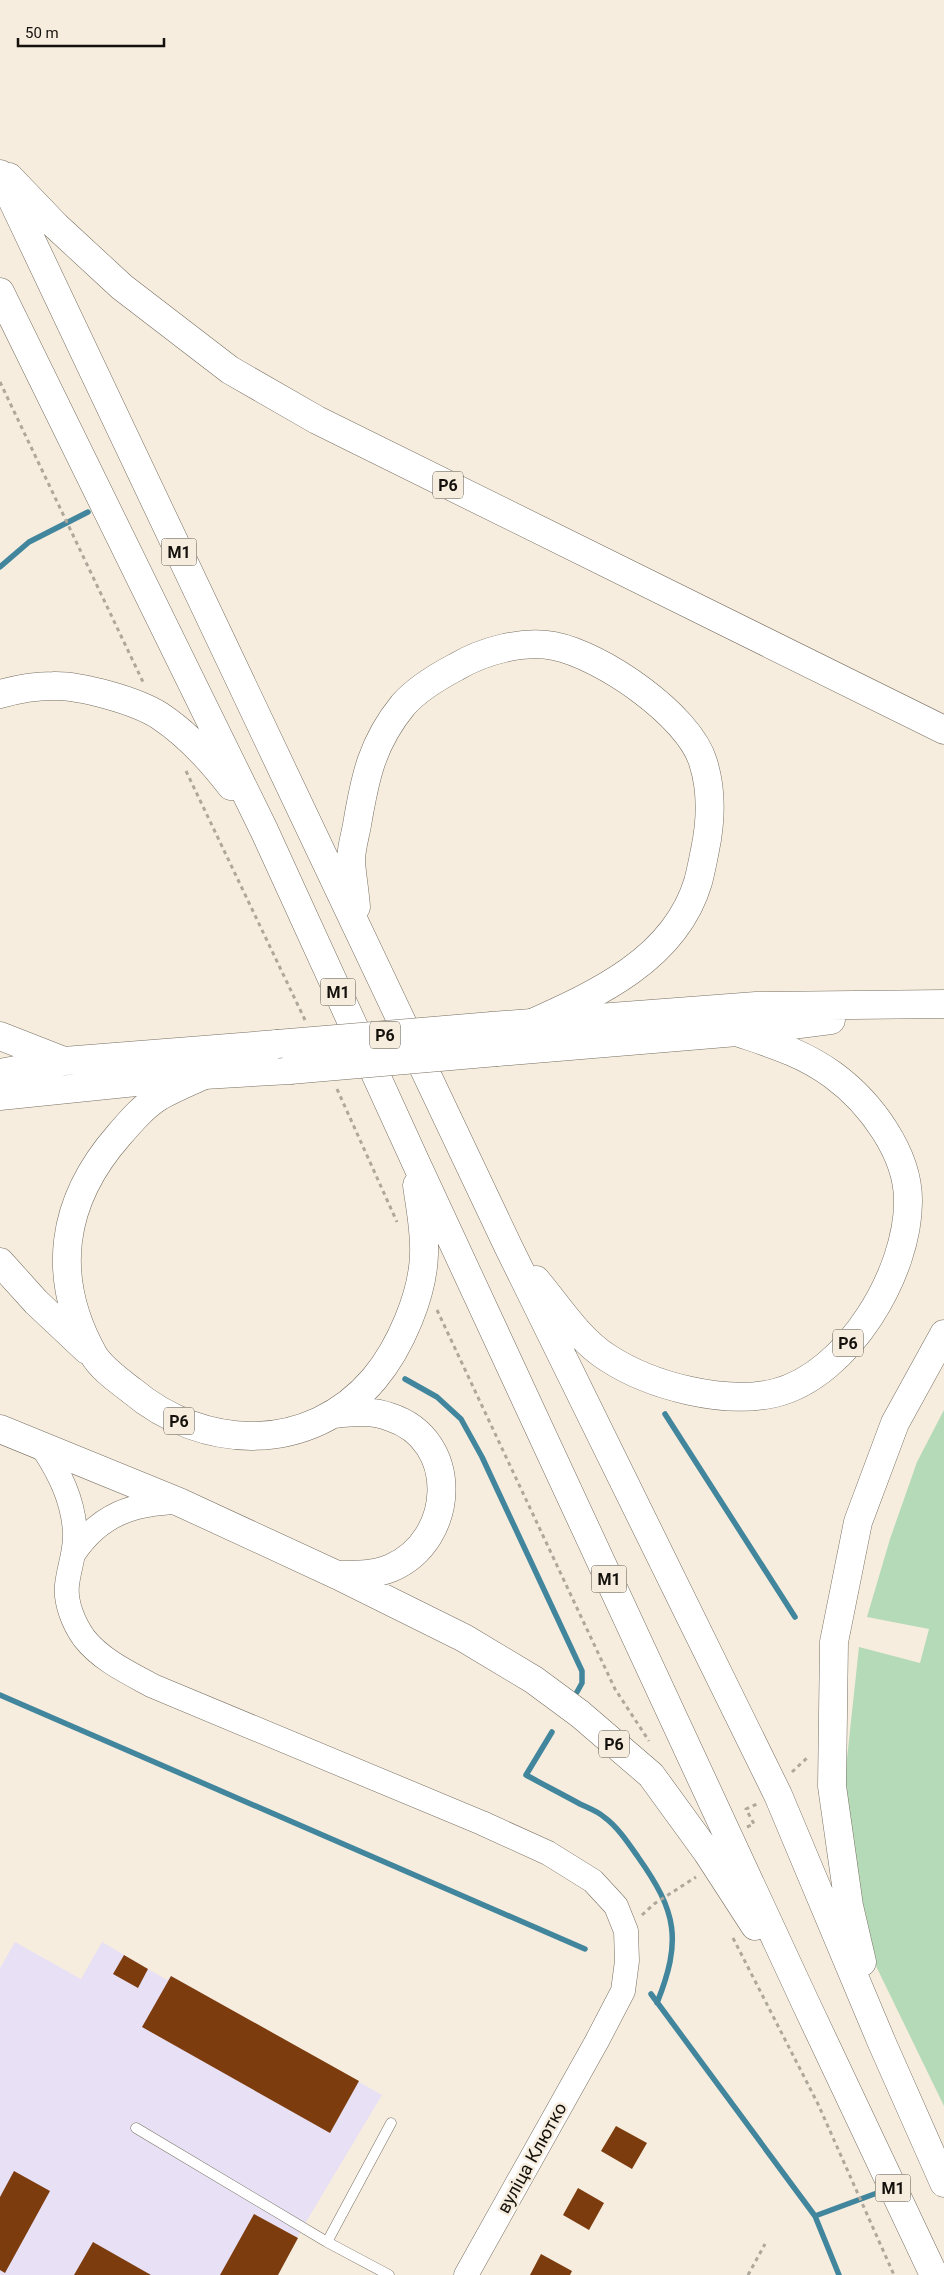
<svg xmlns="http://www.w3.org/2000/svg" width="944" height="2275" font-family="Roboto,sans-serif">
<rect width="100%" height="100%" fill="#f6edde"/>
<!-- industrial -->
<path fill="#e8e0f5" d="M15 1942 81 1979 102 1942 167 1980 171 1976 382 2095 303 2227 278 2275H0V1968Z"/>
<!-- green -->
<path fill="#b4dab7" d="M944 1410V2106L876 1966 856 1873 845 1777 859 1647 920 1663 929 1629 867 1617 890 1539 917 1462Z"/>
<g fill="none" stroke-linecap="round" stroke-linejoin="round">
<!-- stream -->
<path stroke="#41869d" stroke-width="5.5" d="M0 567 29 542 88 512
M405 1379 437 1397 461 1419 482 1457 582 1671V1683L577 1692
M665 1414 795 1617
M0 1695 585 1949
M552 1732 526 1775C544 1785 562 1794 580 1804 588 1808 597 1811 604 1817 617 1826 629 1844 638 1857 677 1912 682 1940 657 2003
M651 1994 815 2216 839 2275
M815 2216 877 2193"/>
</g>
<!-- building -->
<path fill="#7d3c0e" d="M124 1955 148 1969 138 1988 113 1974Z
M171 1976 359 2081 330 2133 142 2027Z
M616 2126 647 2143 632 2169 601 2151Z
M14 2171 50 2191 5 2273 0 2270V2197Z
M578 2188 604 2203 589 2230 563 2215Z
M254 2214 298 2238 278 2275H220Z
M93 2242 151 2275H74Z
M541 2254 572 2271 570 2275H530Z"/>
<g fill="none" stroke-linecap="round" stroke-linejoin="round">
<!-- service casing -->
<g stroke="#776f62" stroke-width="11">
<path id="service" d="M136 2128 327 2242 389 2275
M327 2242 391 2123"/>
</g>
<!-- tertiary casing -->
<g stroke="#776f62" stroke-width="25">
<path id="tertiary" d="M43 1448C60 1474 73 1500 75 1532 76 1551 69 1567 67 1585 65 1603 74 1624 84 1638 101 1660 129 1673 153 1686L482 1823 548 1853 593 1881 616 1906 626 1931 627 1961 623 1991 597 2041 466 2275
M74 1553C100 1514 134 1503 179 1502"/>
</g>
<!-- primary casing -->
<g stroke="#776f62" stroke-width="29">
<path id="primary" d="M492 1026 756 1006 944 1004
M497 1052 737 1032 831 1020
M0 1073 64 1061 277 1044
M0 1096 204 1075 290 1070"/>
</g>
<!-- motorway casing -->
<g stroke="#776f62" stroke-width="29">
<path id="motorway" d="M0 174 508 1246 778 1795 882 2043 944 2183
M9 177 56 226 122 287 230 370 317 420 944 730
M0 292 264 830 417 1165 806 2004 934 2275
M0 694C18 689 35 686 53 686 80 685 137 701 160 716 187 734 211 760 231 786
M356 907C355 892 352 877 351 861 351 849 355 836 357 825 365 777 372 743 403 705 417 689 437 677 456 667 483 651 522 640 554 646 601 655 689 715 703 762 712 790 711 821 705 850 703 860 701 871 698 882 675 959 597 994 530 1024
M0 1036 64 1061
M204 1075C189 1082 174 1088 160 1096 144 1106 131 1121 119 1135 61 1201 50 1276 93 1354 101 1368 118 1380 131 1390 204 1452 310 1454 374 1379 400 1348 423 1295 424 1254 425 1231 420 1207 417 1185
M0 1262 36 1302 87 1350
M536 1280C558 1306 579 1340 608 1358 651 1386 724 1405 775 1393 848 1375 909 1272 908 1200 908 1153 870 1102 833 1075 803 1053 772 1044 737 1032
M334 1414C353 1412 372 1410 390 1417 461 1440 456 1540 391 1568 374 1575 357 1575 339 1575
M0 1429 179 1502 337 1575 464 1638 534 1680 580 1714 651 1775 707 1852 755 1926
M862 1962 849 1906 832 1786 834 1642 858 1522 895 1423 944 1334"/>
</g>
<!-- path -->
<path stroke="#aea79b" stroke-width="3" stroke-dasharray="4 4" stroke-linecap="butt" d="M0 382 143 682
M186 771 305 1020
M337 1089 397 1222
M437 1310 615 1689 649 1741
M792 1772 809 1756
M747 1827 754 1824 746 1809 757 1804
M642 1915 654 1904 696 1877
M733 1938 818 2104 894 2275
M748 2275 765 2244"/>
<!-- service -->
<use href="#service" stroke="#fff" stroke-width="10"/>
<!-- tertiary -->
<use href="#tertiary" stroke="#fff" stroke-width="24"/>
<!-- primary -->
<use href="#primary" stroke="#fff" stroke-width="28"/>
<!-- motorway -->
<use href="#motorway" stroke="#fff" stroke-width="28"/>
<!-- primary-bridge casing -->
<g stroke="#776f62" stroke-width="29" stroke-linecap="butt">
<path id="primary-bridge" d="M277 1044 492 1026
M290 1070 497 1052"/>
</g>
<!-- primary-bridge -->
<use href="#primary-bridge" stroke="#fff" stroke-width="28"/>
</g>
<g text-anchor="middle" stroke-width="5" stroke-linejoin="round" paint-order="stroke">
<!-- shield labels -->
<g fill="#f6edde" stroke="#58534b" stroke-width="1">
<rect x="433" y="471.5" width="30" height="27" rx="4"/>
<rect x="161.5" y="538.5" width="35" height="27" rx="4"/>
<rect x="320.5" y="978.5" width="35" height="27" rx="4"/>
<rect x="370" y="1021.5" width="30" height="27" rx="4"/>
<rect x="833" y="1329.5" width="30" height="27" rx="4"/>
<rect x="164" y="1407.5" width="30" height="27" rx="4"/>
<rect x="591.5" y="1565.5" width="35" height="27" rx="4"/>
<rect x="599" y="1730.5" width="30" height="27" rx="4"/>
<rect x="875.5" y="2174.5" width="35" height="27" rx="4"/>
</g>
<g font-size="16" font-weight="bold" fill="#14110c">
<text x="448" y="491">Р6</text>
<text x="179" y="558">М1</text>
<text x="338" y="998">М1</text>
<text x="385" y="1041">Р6</text>
<text x="848" y="1349">Р6</text>
<text x="179" y="1427">Р6</text>
<text x="609" y="1585">М1</text>
<text x="614" y="1750">Р6</text>
<text x="893" y="2194">М1</text>
</g>
<!-- street labels -->
<g font-size="18" fill="#14110c" stroke="#f6edde">
<text transform="translate(532 2158) rotate(-61)" y="6">вуліца Клютко</text>
</g>
</g>
<!-- scale -->
<path d="M18 38v8h146v-8" fill="none" stroke="#14110c" stroke-width="2.5"/>
<text x="25" y="38" font-size="15" fill="#14110c" stroke="#f6edde" stroke-width="4" paint-order="stroke">50 m</text>
</svg>
